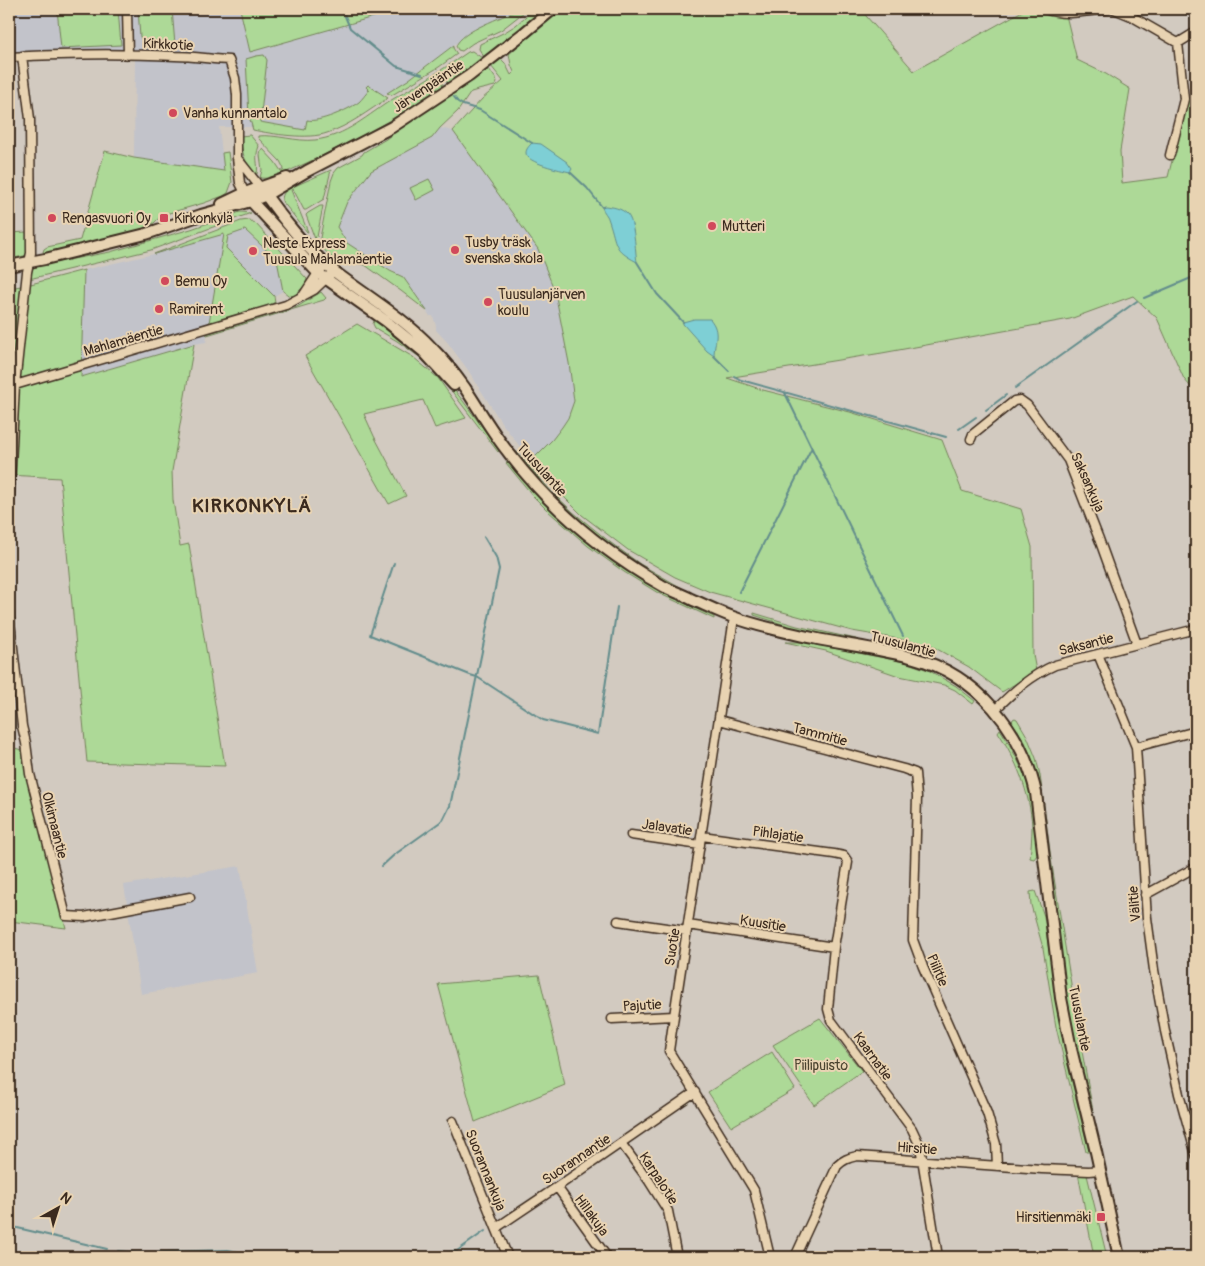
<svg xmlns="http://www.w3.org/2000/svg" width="1205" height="1266" font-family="Pangolin,sans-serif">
<rect width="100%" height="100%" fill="#d2cac0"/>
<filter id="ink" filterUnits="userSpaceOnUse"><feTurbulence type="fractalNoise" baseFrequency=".02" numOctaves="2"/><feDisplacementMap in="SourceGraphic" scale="10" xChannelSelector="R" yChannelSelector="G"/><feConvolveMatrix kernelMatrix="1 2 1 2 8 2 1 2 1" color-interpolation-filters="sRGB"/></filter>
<g filter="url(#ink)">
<!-- built -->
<path fill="#c2c3ca" d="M9 9H176L177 10 183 9H240L250 52 384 14 395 9H518L472 31 408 80 333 127 302 134 257 127H219L224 171 134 158 135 58H9Z
M440 128 453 131 538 249 555 292 569 363 574 401 568 418 562 427 552 440 531 461 501 422 468 370 448 343 436 330V326L433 316H430L403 277 363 255 347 243 337 227 347 202 371 171 432 138Z
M245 230 277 260 283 291 274 296 226 248 228 236Z
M224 233 206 342 194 344 80 377 84 270 154 254Z
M240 866 258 973 141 994 124 885Z"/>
<!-- green -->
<path fill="#add997" stroke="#74825a" d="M57 9H118L121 45 61 48Z
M138 9H172L175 45 145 43 140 37Z
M240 9H395L384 14 250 52Z
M518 9H528L501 30 473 43 462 51 458 50 456 46C462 30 503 18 518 9Z
M534 9H540L539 13 525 26 484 57 479 49 480 44 505 32 516 25Z
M562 9H860L914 71 1026 9H1040L1051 14 1066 15 1077 60 1106 74 1130 89 1120 151 1122 183 1168 177 1187 99 1196 97V393L1184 379 1157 318 1133 296 1070 319 882 353 727 378 763 390 850 412 942 440 962 491 1021 509 1032 547 1033 655 1036 671 1002 692 969 667 928 644 852 631 710 592 675 577 628 550 582 515 547 480 531 461 552 440 562 427 568 418 574 401 569 363 555 292 538 249 453 131 482 99 503 81 491 66 501 59 505 63 511 75 514 72 511 65 509 54Z
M454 45 453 48 457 54 439 67 392 95 387 93 408 80Z
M472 51 482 58 448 83C444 79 438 75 432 78L442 83 444 86C399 117 351 143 300 166 288 171 273 180 260 178L262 170 260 155 261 150 263 149 275 162 281 171H283L284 169 280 161 258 138V136C276 134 296 142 315 140 345 137 369 114 393 99 419 84 444 69 468 52Z
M264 55 267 60 260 122 305 130 307 120C319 123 348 110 359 102 362 99 366 94 369 90L366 87 368 85 388 98C368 111 349 126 327 133 308 140 272 134 253 130L249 116 246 59 256 56Z
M489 69 496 79 497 83 495 86 478 90 471 92 458 111 440 128 432 138 371 171 347 202 337 227 347 243 390 271 403 277 427 311 401 291 365 265 352 262 340 265 320 246 319 243 331 181 334 173 338 168 362 155 364 152 386 139 405 124Z
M250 135 259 146C254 159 259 163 257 174L255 175C244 162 242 152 240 136Z
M105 151 134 158 224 171 222 153 228 152 232 182 228 193 223 196 204 203 162 215 154 223 139 230 82 246 46 253 43 252 44 249 47 247 80 240Z
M331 170 324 199 306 210H304L293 189 291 190 308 232H307L282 201C282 195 284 192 288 189Z
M429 179 435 190 416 200 410 188Z
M320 206H323L317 237 315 239 306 215 308 213Z
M240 212 251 213 151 250 29 279 30 270 36 266 110 252 191 229Z
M249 220 255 223 307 279 305 285 294 296 288 295 283 291 277 260 245 230 228 236 226 248 274 296 275 302 269 306 209 323 224 234 154 254 241 221Z
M27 232V253L24 256 9 259V233Z
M84 270 81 377 194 344 172 471 173 500 180 546 189 544 225 766 87 762 60 478 9 475V477V288L27 285Z
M321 292 326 298 324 300 207 335 206 334 297 307Z
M375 318C390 330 407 341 421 354 452 383 476 418 499 451L498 452 447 385 418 356 397 341 375 328 373 324Z
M357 324 413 357 438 378 466 418 435 428 423 400 364 414 374 436 406 496 389 504 305 356Z
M516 451 551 491 573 512 611 543 640 564 682 588C648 576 619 554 592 531 564 508 536 482 515 452Z
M507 462 509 463C523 479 535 495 550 509 599 556 652 590 714 617V619L658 593 624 572 588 546 548 511 533 496 506 463Z
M754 613 797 626 856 639 855 642 801 630 754 615Z
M785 642H802L905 662 928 670 956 686 975 701 973 704 955 690 944 685 899 676 826 651Z
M1015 718 1017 719 1027 736 1036 758 1040 775 1051 859 1081 1046 1093 1111 1086 1094 1075 1050 1063 985 1043 809 1038 775 1025 742 1012 722 1013 719Z
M1000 729C1014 751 1027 776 1032 801 1035 818 1036 835 1037 852V855L1034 859 1030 858C1031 847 1032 837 1032 826 1030 793 1016 759 998 732Z
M9 747 23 750 25 767 66 928 9 921Z
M1035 891 1044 916 1054 986 1066 1057 1089 1152H1086L1056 1027 1043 948 1031 905 1030 892Z
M539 975 565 1085 475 1122 438 984Z
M820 1018 862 1071 814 1105 773 1045Z
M772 1052 795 1089 731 1127 708 1092Z
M1078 1173 1087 1175 1107 1257H1094Z"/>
<!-- water -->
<path fill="#7ecfd5" stroke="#638d8c" d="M532 143 541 144 567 162 572 169 570 172C561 170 526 163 526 153 526 149 529 146 532 143Z
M605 206C613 207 621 208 627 214 635 222 635 251 637 262 612 249 617 244 609 221 608 215 603 212 602 207Z
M694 319H710C721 332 714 342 714 356L707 351 683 324V322Z"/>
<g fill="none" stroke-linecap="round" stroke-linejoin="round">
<!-- stream -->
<path stroke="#638d8c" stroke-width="2" d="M342 9 350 28 396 66 422 74
M454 97 458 102 463 105 480 110 532 143
M570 172 587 188 602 207
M637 262 657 294 683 322
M1144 298 1196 276
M714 356 729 371
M734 376 741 380 946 437
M1015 388 1137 301
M785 393 903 636
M986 410 1006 395
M959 429 976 417
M394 563 370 635 470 675 477 677 543 720 598 734 617 607
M739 592 811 449
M382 866 394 855 443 820 450 806 499 569 496 557 484 537
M9 1226 107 1249
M9 1241 10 1237
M118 1251 136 1253 228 1250 264 1257
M415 1257 457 1251 485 1231"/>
<!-- street casing -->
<g stroke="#3b2a1e" stroke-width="11">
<path id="street" d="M127 9 128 55
M1045 9C1064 17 1087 11 1107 9
M1114 9 1131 16 1178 43
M1178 43 1196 32
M9 57C64 54 120 53 175 56 193 56 211 59 229 60L235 78 237 95V158L240 183 245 193
M1170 155 1184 99 1178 43
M237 158 260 187
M303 296 318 273 326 264
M9 386 15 385 286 305 314 290 334 271
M971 439 973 434 1014 401 1020 400 1027 405 1068 460 1099 539 1137 644
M9 505 15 385 27 272 31 253 30 119 22 56
M9 613 22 726 26 743 30 774 66 916 84 917 190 897
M734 618 674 1016 669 1051 754 1190 770 1257
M1098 654 1136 747 1147 918 1154 970 1165 1031 1179 1094 1196 1155
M995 710C1014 691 1030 676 1055 665L1196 629
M719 720 904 769 915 773 917 797 913 940 923 967 987 1113 996 1144 997 1166
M1136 747 1196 731
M631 835 700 845
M702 836 834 854 844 856 848 862 834 947 828 1009 831 1020 912 1129 920 1146 938 1257
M1145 895 1196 867
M618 921 687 931
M688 925 834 947
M612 1019 674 1016
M453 1121 496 1228
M1187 1121 1196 1116
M621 1143 649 1181 668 1211 677 1257
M557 1187 607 1257
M508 1257 496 1228 557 1187 695 1092
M795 1257 837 1166C843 1160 848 1158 857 1156L1042 1169 1089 1171 1099 1170"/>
</g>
<!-- secondary casing -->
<g stroke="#3b2a1e" stroke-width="14">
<path id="secondary" d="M260 187C282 218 305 248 335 272 368 297 404 318 432 348 444 360 455 374 465 388 479 409 492 432 508 452 549 506 603 552 663 586 672 591 682 594 691 599 705 605 719 612 733 617 759 627 787 632 813 638 847 645 881 649 914 658 977 675 1022 730 1036 793L1061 998 1071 1049 1096 1152 1119 1257
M245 193 251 201 318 273 386 321 424 352 454 385
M222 204 245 193 287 178
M9 266 45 259 146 234 201 215 251 201 266 195 307 171 392 127 469 76 524 33 553 9"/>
</g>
<!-- street -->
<use href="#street" stroke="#e8d3b2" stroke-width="8"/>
<!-- secondary -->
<use href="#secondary" stroke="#e8d3b2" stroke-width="10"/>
</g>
</g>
<!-- markers -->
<g fill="#d1495b" stroke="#e8d3b2" stroke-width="2">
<circle cx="173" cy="113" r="5"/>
<circle cx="52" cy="218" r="5"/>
<rect x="159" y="213" width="10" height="10" rx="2.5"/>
<circle cx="712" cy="226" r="5"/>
<circle cx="455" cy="250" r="5"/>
<circle cx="253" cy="251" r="5"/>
<circle cx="165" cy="281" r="5"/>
<circle cx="488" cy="302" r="5"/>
<circle cx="159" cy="309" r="5"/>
<rect x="1096" y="1212" width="10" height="10" rx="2.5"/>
</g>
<g text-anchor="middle" stroke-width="4" stroke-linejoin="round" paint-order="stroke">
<!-- street labels -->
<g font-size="14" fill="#3b2a1e" stroke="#e8d3b2">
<text transform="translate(168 44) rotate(3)" y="5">Kirkkotie</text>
<text transform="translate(428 86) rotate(-34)" y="5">Järvenpääntie</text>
<text transform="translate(123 340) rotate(-16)" y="5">Mahlamäentie</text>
<text transform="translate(542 469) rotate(48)" y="5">Tuusulantie</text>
<text transform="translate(1088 482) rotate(66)" y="5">Saksankuja</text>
<text transform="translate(903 644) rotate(15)" y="5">Tuusulantie</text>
<text transform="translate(1086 644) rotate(-14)" y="5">Saksantie</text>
<text transform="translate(820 734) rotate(15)" y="5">Tammitie</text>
<text transform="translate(55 825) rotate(76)" y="5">Olkimaantie</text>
<text transform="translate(667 827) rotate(8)" y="5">Jalavatie</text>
<text transform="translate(778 834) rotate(8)" y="5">Pihlajatie</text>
<text transform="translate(1134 904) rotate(-95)" y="5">Välitie</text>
<text transform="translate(763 923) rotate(9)" y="5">Kuusitie</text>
<text transform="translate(672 947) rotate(-81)" y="5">Suotie</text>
<text transform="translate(938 970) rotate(67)" y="5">Piilitie</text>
<text transform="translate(642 1005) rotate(-3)" y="5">Pajutie</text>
<text transform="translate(1080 1018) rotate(79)" y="5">Tuusulantie</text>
<text transform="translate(873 1056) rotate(54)" y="5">Kaarnatie</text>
<text transform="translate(917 1148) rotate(4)" y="5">Hirsitie</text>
<text transform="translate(576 1159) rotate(-34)" y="5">Suorannantie</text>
<text transform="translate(486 1170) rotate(68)" y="5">Suorannankuja</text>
<text transform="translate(659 1178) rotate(57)" y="5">Karpalotie</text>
<text transform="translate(592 1215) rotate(54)" y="5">Hillakuja</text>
</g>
<!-- poi labels -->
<g font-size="14" fill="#3b2a1e" stroke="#e8d3b2" text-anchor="start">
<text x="183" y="118">Vanha kunnantalo</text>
<text x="62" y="223">Rengasvuori Oy</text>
<text x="174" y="223">Kirkonkylä</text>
<text x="722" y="231">Mutteri</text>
<text x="465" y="247">Tusby träsk<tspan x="465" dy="16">svenska skola</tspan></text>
<text x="263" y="248">Neste Express<tspan x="263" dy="16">Tuusula Mahlamäentie</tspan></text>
<text x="175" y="286">Bemu Oy</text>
<text x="498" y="299">Tuusulanjärven<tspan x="498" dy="16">koulu</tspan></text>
<text x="169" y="314">Ramirent</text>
<text x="1091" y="1222" text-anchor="end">Hirsitienmäki</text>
</g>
<!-- park labels -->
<g font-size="14" fill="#4c4430" stroke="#e8d3b2">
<text x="821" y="1070">Piilipuisto</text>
</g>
<!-- district labels -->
<g font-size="19" font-weight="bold" letter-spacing="1" fill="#3b2a1e" stroke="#e8d3b2">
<text x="252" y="512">KIRKONKYLÄ</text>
</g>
</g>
<!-- margin -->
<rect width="1205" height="1266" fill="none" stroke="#e8d3b2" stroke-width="30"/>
<rect x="15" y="15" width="1175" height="1236" fill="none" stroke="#3b2a1e" stroke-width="2" filter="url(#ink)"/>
<!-- north arrow -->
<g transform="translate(58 1208) rotate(39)" stroke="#e8d3b2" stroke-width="4" paint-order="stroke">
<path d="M0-4L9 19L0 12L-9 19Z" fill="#3b2a1e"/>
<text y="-8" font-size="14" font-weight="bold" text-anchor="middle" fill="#3b2a1e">N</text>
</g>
</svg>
